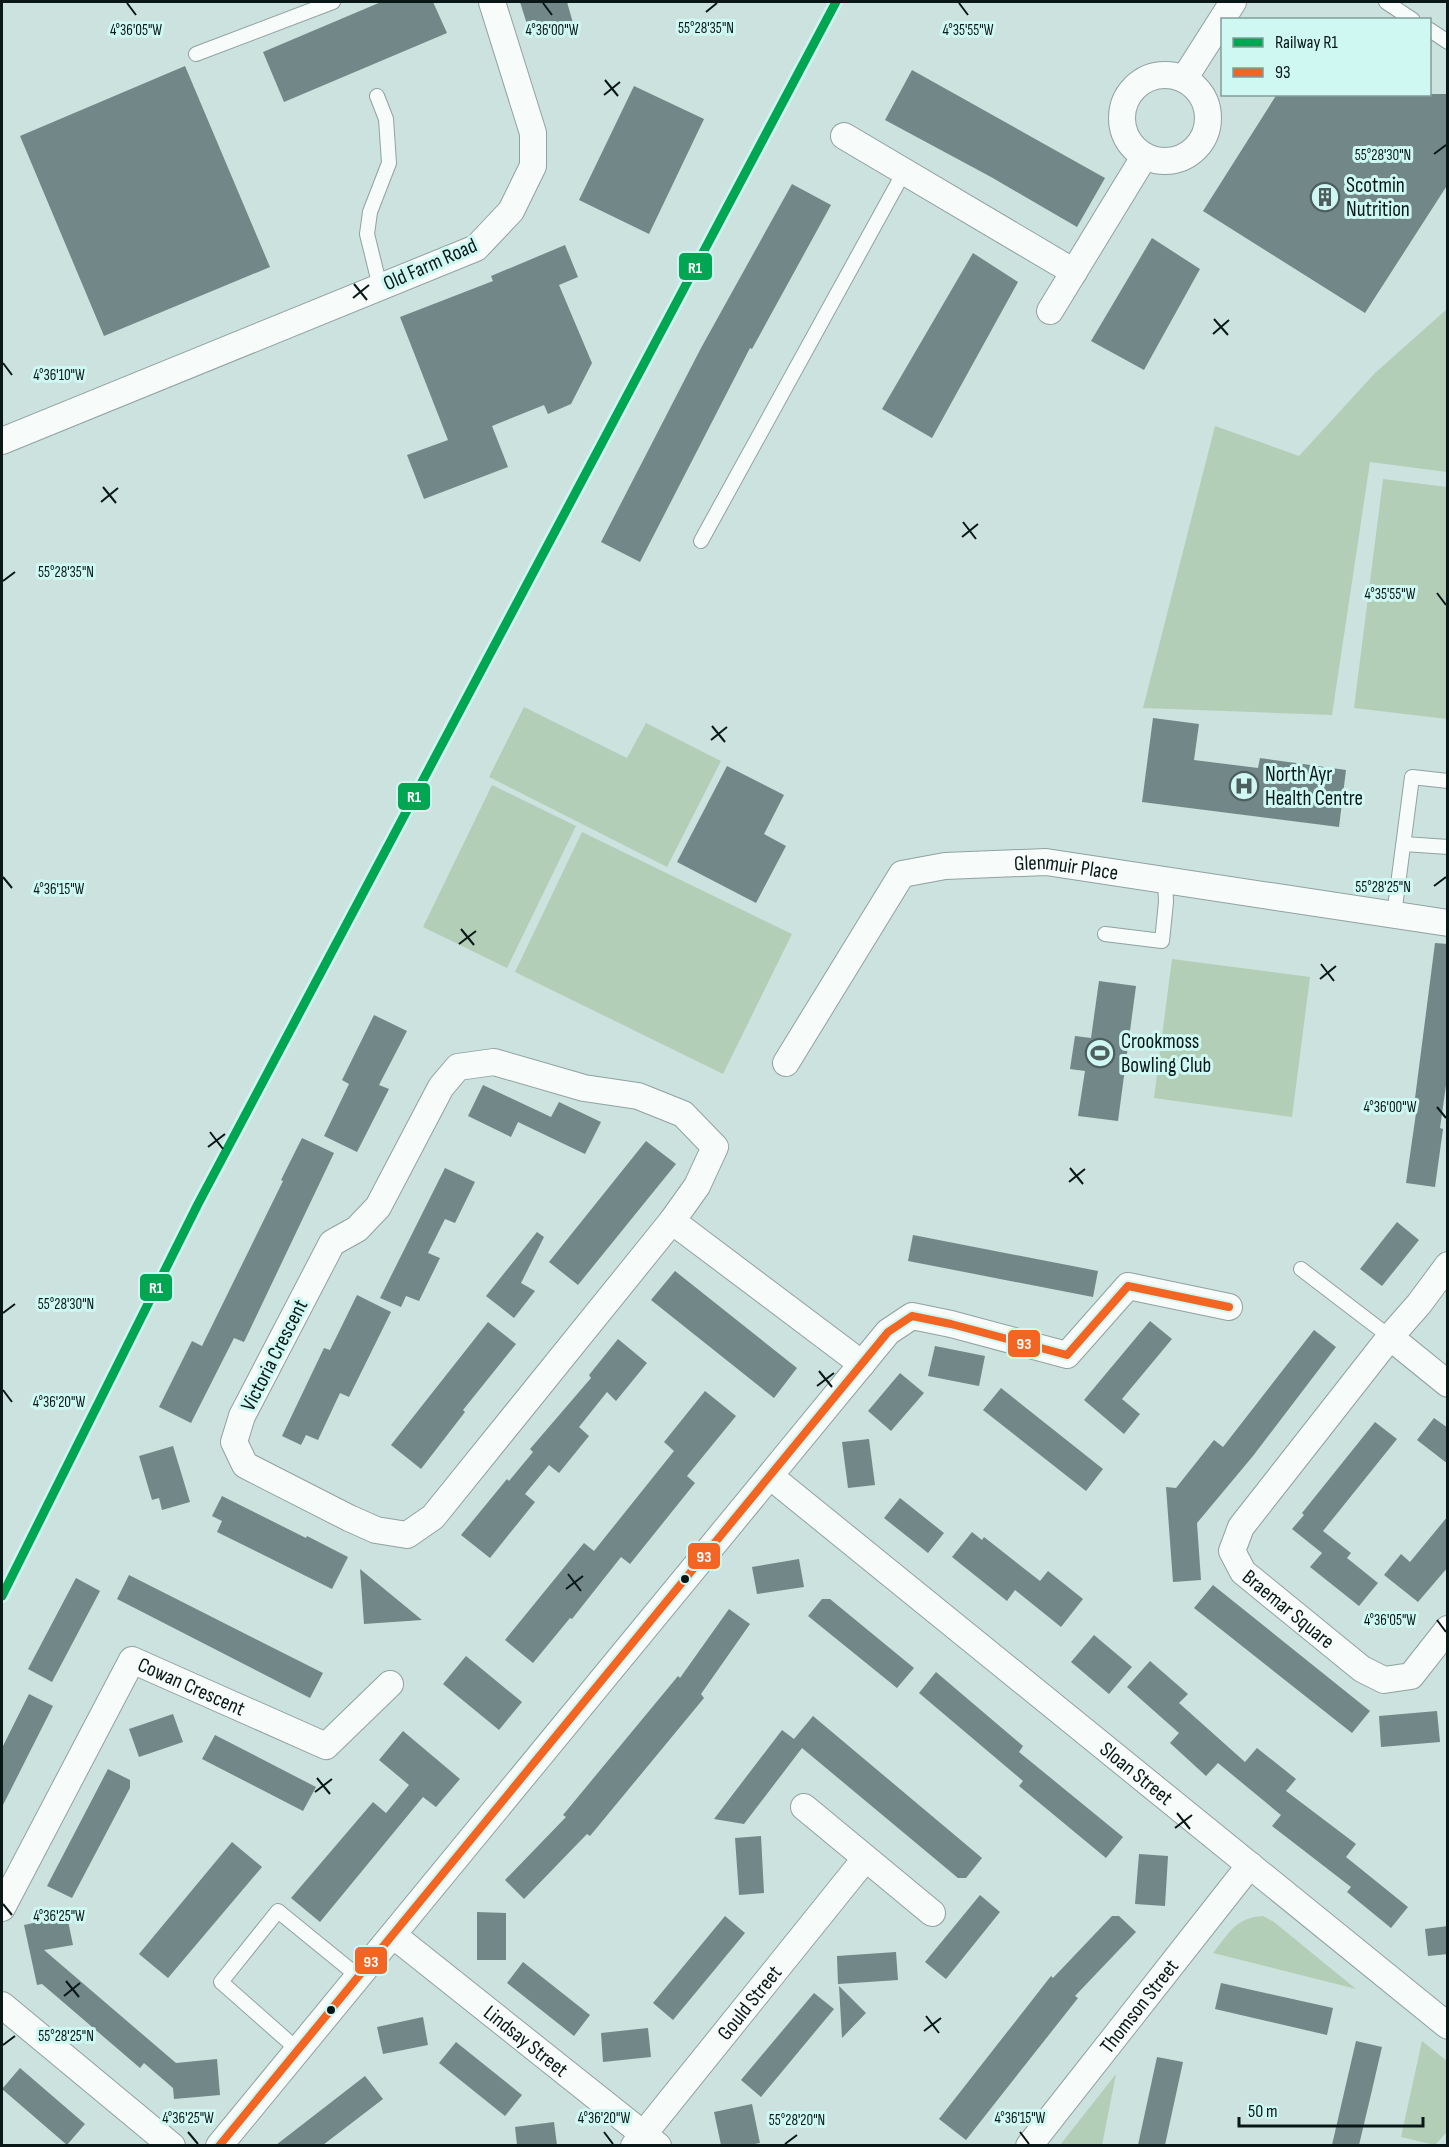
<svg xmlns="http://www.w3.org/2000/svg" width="1449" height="2147" font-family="'Sofia Sans Condensed',sans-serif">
<rect width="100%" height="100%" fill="#cbe2df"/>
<!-- green -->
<path fill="#b3ceb6" d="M1447 309V472L1370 462 1332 715 1143 708 1215 426 1299 456 1375 373Z
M1383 479 1447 487V719L1354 708Z
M524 707 627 758 646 723 721 761 667 867 489 777Z
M492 785 576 826 507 968 423 927Z
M582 832 792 934 723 1074 515 972Z
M1172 959 1310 977 1292 1117 1154 1098Z
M1263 1916 1274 1922 1356 1989 1213 1953C1229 1933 1235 1918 1263 1916Z
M1422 2041 1447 2061V2132L1435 2145 1401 2137Z
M1116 2074 1102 2145H1060Z"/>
<!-- building -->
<path fill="#728788" d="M381 2H433L447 33 284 102 263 52Z
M520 2H567L573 23 531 37Z
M185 66 270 267 104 336 20 136Z
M912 70 1105 178 1077 227 991 177 885 120Z
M634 86 704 119 649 234 579 200Z
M1277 94H1448V184L1365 313 1203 211Z
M792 184 831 205 752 349 750 348 640 562 601 542 701 348Z
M1152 238 1200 269 1144 370 1091 341Z
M565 245 578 277 559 285 592 363 571 404 548 414 544 405 492 426 508 467 424 499 407 455 448 440 400 317 493 281 491 276Z
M973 253 1018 282 932 438 882 409Z
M1153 718 1199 724 1194 760 1258 768 1260 758 1346 770 1339 827 1142 802Z
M727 766 784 795 764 834 786 846 756 903 677 862Z
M1435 943 1448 944V1071L1440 1128 1443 1129 1435 1187 1406 1183 1417 1106H1414Z
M1099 981 1136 986 1118 1121 1078 1116 1085 1071 1070 1069 1075 1036 1091 1038Z
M374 1015 407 1031 379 1085 389 1089 357 1152 324 1136 349 1084 342 1080Z
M483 1085 551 1117 559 1102 601 1122 585 1154 518 1122 511 1137 468 1116Z
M302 1138 334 1153 244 1342 234 1338 191 1423 159 1407 192 1341 202 1346 283 1181 281 1180Z
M646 1141 676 1164 578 1285 549 1262Z
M445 1168 475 1182 455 1223 445 1219 428 1253 440 1258 419 1301 406 1296 401 1307 380 1298Z
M1397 1222 1419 1240 1382 1286 1360 1269Z
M537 1232 544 1237 521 1283 535 1291 514 1318 486 1296Z
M913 1235 1098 1271 1093 1297 908 1261Z
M675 1271 797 1368 774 1398 651 1300Z
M357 1295 391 1312 349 1397 340 1393 318 1440 306 1435 301 1445 282 1436 324 1348 330 1350Z
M1150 1321 1172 1339 1122 1399 1140 1414 1124 1434 1084 1400Z
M488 1322 516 1344 463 1410 465 1412 421 1469 391 1445Z
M1314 1330 1336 1347 1253 1456 1197 1523 1201 1580 1173 1582 1166 1487 1176 1488 1214 1440 1223 1447Z
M618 1339 647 1363 616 1401 607 1392 579 1427 589 1436 559 1473 549 1465 525 1494 535 1502 490 1558 461 1535 507 1479 509 1481 533 1452 530 1449 591 1378 589 1375Z
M935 1346 985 1356 979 1386 928 1376Z
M900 1373 924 1393 891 1431 868 1411Z
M1001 1388 1103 1469 1086 1491 983 1410Z
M705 1391 736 1416 687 1476 695 1483 630 1564 621 1557 572 1619 570 1618 533 1663 505 1640 584 1543 594 1551 674 1451 664 1442Z
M1434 1418 1448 1428V1464L1417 1440Z
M1375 1422 1397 1439 1323 1531 1351 1553 1347 1558 1378 1583 1359 1606 1310 1567 1322 1553 1292 1529 1304 1515 1302 1513Z
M869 1439 875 1485 848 1488 842 1442Z
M173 1446 190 1502 162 1510 159 1498 152 1500 139 1456Z
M222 1496 306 1538 307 1536 348 1557 332 1589 217 1532 222 1521 212 1516Z
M900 1498 944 1533 928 1553 884 1518Z
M1448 1516V1567L1418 1602 1384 1575 1401 1554 1410 1562Z
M972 1532 982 1540 984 1537 1040 1581 1048 1571 1083 1599 1061 1627 1015 1590 1007 1601 952 1557Z
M799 1559 804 1587 757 1594 752 1567Z
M360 1569 422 1620 364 1624Z
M129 1575 323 1673 310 1698 117 1599Z
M76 1578 100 1591 52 1682 28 1669Z
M1213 1585 1370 1711 1352 1733 1194 1608Z
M822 1599H830L914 1668 897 1688 808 1616Z
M729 1609 750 1624 701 1694 704 1698 590 1836 587 1834 524 1899 505 1880 566 1817 563 1815 678 1676 680 1678Z
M1094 1635 1132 1667 1109 1694 1071 1662Z
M466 1656 522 1702 499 1730 443 1684Z
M1150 1661 1188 1694 1179 1703 1245 1762 1257 1748 1296 1779 1286 1791 1356 1844 1346 1857 1408 1907 1391 1928 1347 1892 1351 1887 1272 1826 1281 1815 1218 1763 1206 1776 1170 1743 1179 1733 1127 1687Z
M936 1672 1023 1746 1019 1752 1123 1837 1106 1858 1019 1786 1023 1781 919 1693Z
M29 1694 53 1706 2 1807V1748Z
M1437 1711 1440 1742 1381 1747 1379 1716Z
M173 1714 183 1742 139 1757 129 1729Z
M813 1716 982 1858 966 1878H958L802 1748 744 1824 714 1819 782 1730 794 1739Z
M403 1731 460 1779 436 1807 423 1797 320 1922 291 1898 373 1802 386 1813 409 1785 379 1760Z
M215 1735 316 1787 303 1811 202 1759Z
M108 1769 130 1780V1788L72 1898 47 1886Z
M761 1836 764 1893 739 1895 735 1838Z
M232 1842 262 1867 168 1978 139 1954Z
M1139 1854 1168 1856 1165 1906 1135 1904Z
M980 1895 1000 1912 946 1979 925 1962Z
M477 1912 506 1913V1960H477Z
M67 1916 73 1945 44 1950 176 2063 217 2059 220 2095 174 2099 173 2088 144 2063 140 2068 42 1984 37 1985 24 1925Z
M725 1916 745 1933 673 2020 653 2003Z
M1112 1916H1119L1136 1932 1075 1996 1078 1998 966 2140 939 2119 1051 1976 1053 1978Z
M1448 1926V1954L1428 1956 1425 1929Z
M896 1952 898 1980 838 1984 837 1956Z
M523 1962 590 2015 574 2036 507 1983Z
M1221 1983 1333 2008 1327 2035 1215 2009Z
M839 1986 866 2013 842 2038Z
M814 1993 834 2009 761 2097 741 2080Z
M423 2017 428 2045 383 2054 377 2027Z
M648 2028 651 2057 603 2062 601 2033Z
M1356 2041 1382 2047 1369 2103 1359 2145H1332Z
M456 2042 522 2095 505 2116 439 2063Z
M1157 2057 1183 2062 1165 2145H1138Z
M20 2068 85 2124 67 2145 2 2089Z
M365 2076 383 2099 323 2145H276Z
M752 2104 760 2143 749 2145H721L714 2112Z
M554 2122 557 2145H517L515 2127Z"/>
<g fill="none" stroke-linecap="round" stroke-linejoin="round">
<!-- lane casing -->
<g stroke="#90a29f" stroke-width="16">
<path id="lane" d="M1386 2 1413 20
M1430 30 1448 42
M196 54 333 2
M377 96 386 119 389 163 370 212 367 234 380 287
M701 541 904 172
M1404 844 1448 847
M1394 915 1412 777 1448 781
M1105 934 1162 941 1166 902 1165 880
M1301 1269 1390 1337
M298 2050 221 1982 278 1911 359 1977"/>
</g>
<!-- street casing -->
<g stroke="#90a29f" stroke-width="28">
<g id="street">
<circle cx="1165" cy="118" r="43"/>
<path d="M1184 79 1233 2"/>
<path d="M844 136 1074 272"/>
<path d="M1050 311 1144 157"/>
<path d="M2 441 476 248 511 211 533 166V133L492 2"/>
<path d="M494 1062 584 1088 638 1096 683 1114 715 1147 697 1186 672 1221 433 1517 407 1535 376 1530 349 1518 245 1465 234 1442 242 1416 332 1243 357 1229 378 1207 441 1087 458 1067Z"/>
<path id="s1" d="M786 1063 902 874 945 866 1046 862 1448 923"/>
<path d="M672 1221 862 1364"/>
<path id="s2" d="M1448 1265 1419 1304 1390 1337 1241 1527 1232 1551 1243 1572 1362 1669 1384 1680 1411 1676 1448 1629"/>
<path d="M1390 1337 1448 1384"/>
<path id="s3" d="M770 1476 1448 2026"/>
<path d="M804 1807 932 1913"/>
<path id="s4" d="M2 1908 132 1660 326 1746 390 1684"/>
<path id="s5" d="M393 1935 658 2146"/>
<path d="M2 2005 172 2146"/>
<path d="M219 2146 888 1332 912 1316 951 1324 1067 1355 1128 1286 1229 1307"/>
<path id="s6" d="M634 2146 865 1859"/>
<path id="s7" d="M1029 2146 1250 1865"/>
</g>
</g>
<!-- lane -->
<use href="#lane" stroke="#f7fbfa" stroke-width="14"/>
<!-- street -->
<use href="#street" stroke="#f7fbfa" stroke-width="26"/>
<!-- bus-1 casing -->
<g stroke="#cff8f3" stroke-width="12">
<path id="bus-1" d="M219 2146 888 1332 912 1316 951 1324 1067 1355 1128 1286 1229 1307"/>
</g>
<!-- bus-1 -->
<use href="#bus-1" stroke="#f26522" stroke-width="8"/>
<!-- rail-1 casing -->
<g stroke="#cff8f3" stroke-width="14">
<path id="rail-1" d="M2 1596 198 1204 836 2"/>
</g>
<!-- rail-1 -->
<use href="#rail-1" stroke="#00a651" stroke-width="9"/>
</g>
<!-- ticks -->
<path fill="none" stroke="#091817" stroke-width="2" d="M127 3 136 15M543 3 552 15M959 3 968 15M706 12 717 3M605 80 618 96M604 95 620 82M1434 154 1446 145M354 284 367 300M353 298 369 285M1214 319 1228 335M1213 334 1229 320M3 363 12 375M103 487 116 503M101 502 118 488M963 522 976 539M962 537 978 524M3 581 15 572M1437 593 1446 605M712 726 725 742M711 740 727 727M3 877 12 888M1434 886 1446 877M461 929 474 945M459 944 476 931M1321 964 1334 981M1320 979 1336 966M1437 1107 1446 1118M210 1132 223 1149M208 1147 225 1134M1070 1168 1083 1184M1069 1182 1085 1169M3 1313 15 1304M819 1371 832 1387M817 1386 834 1373M3 1390 12 1402M568 1574 581 1591M566 1589 583 1576M1437 1620 1446 1632M317 1778 330 1794M315 1792 332 1779M1177 1813 1190 1829M1175 1828 1192 1815M3 1904 12 1915M66 1981 79 1997M64 1996 80 1983M926 2016 939 2033M924 2031 941 2018M3 2045 15 2036M188 2132 198 2144M604 2132 613 2144M1020 2132 1029 2144M785 2144 797 2135"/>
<!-- icons -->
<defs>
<g id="building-ring" transform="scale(1.5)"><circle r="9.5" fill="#cff8f3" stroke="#4d5f5d" stroke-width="1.5"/><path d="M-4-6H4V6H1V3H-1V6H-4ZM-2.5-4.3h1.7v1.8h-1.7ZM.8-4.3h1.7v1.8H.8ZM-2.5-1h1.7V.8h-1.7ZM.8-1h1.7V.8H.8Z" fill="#4d5f5d"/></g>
<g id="hospital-ring" transform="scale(1.5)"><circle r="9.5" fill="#cff8f3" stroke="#4d5f5d" stroke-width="1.5"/><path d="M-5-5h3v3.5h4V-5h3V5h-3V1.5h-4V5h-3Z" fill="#4d5f5d"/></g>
<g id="stadium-ring" transform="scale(1.5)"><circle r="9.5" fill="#cff8f3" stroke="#4d5f5d" stroke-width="1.5"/><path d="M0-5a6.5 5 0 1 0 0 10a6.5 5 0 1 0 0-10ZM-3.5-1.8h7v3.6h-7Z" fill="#4d5f5d"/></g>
</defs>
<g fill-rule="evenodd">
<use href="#building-ring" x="1325" y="197"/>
<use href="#hospital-ring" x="1244" y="786"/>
<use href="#stadium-ring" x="1100" y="1053"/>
</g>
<!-- markers -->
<g fill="#091817" stroke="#cff8f3" stroke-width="2">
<circle cx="685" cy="1579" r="5"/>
<circle cx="331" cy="2010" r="5"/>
</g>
<g text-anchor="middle" stroke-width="6" stroke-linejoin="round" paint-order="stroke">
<!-- poi labels -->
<g font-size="21" fill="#091817" stroke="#cff8f3" text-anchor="start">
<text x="1346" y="192">Scotmin<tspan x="1346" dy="24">Nutrition</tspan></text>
<text x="1265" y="781">North Ayr<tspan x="1265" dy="24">Health Centre</tspan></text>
<text x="1121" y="1048">Crookmoss<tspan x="1121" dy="24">Bowling Club</tspan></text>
</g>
<!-- street labels -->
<g font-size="21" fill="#091817" stroke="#cff8f3">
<text transform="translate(430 264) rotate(-24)" y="7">Old Farm Road</text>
<text dy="7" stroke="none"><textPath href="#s1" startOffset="387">Glenmuir Place</textPath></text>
<text transform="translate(274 1355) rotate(-63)" y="7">Victoria Crescent</text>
<text dy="7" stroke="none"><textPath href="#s2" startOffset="442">Braemar Square</textPath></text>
<text dy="7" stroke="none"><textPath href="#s4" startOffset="345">Cowan Crescent</textPath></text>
<text dy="7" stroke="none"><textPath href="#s3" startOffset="472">Sloan Street</textPath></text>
<text dy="7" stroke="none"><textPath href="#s6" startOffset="184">Gould Street</textPath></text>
<text dy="7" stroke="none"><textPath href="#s7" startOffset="178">Thomson Street</textPath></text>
<text dy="7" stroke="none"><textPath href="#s5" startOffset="170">Lindsay Street</textPath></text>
</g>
</g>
<g font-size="15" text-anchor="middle" fill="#091817" stroke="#cff8f3" stroke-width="6" stroke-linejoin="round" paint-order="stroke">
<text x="706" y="33">55°28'35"N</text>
<text x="968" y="35">4°35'55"W</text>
<text x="136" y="35">4°36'05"W</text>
<text x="552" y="35">4°36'00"W</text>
<text x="1383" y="160">55°28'30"N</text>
<text x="59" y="380">4°36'10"W</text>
<text x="66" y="577">55°28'35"N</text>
<text x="1390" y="599">4°35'55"W</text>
<text x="1383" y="892">55°28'25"N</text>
<text x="59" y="894">4°36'15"W</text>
<text x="1390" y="1112">4°36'00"W</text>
<text x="66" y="1309">55°28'30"N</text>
<text x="59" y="1407">4°36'20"W</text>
<text x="1390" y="1625">4°36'05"W</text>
<text x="59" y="1921">4°36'25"W</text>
<text x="66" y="2041">55°28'25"N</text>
<text x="188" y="2123">4°36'25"W</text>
<text x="604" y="2123">4°36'20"W</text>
<text x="1020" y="2123">4°36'15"W</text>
<text x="797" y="2125">55°28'20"N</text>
</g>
<g stroke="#cff8f3" stroke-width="2">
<rect x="678" y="252" width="35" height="29" rx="6" fill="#00a651"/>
<rect x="397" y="782" width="34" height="29" rx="6" fill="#00a651"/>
<rect x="139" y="1273" width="34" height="29" rx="6" fill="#00a651"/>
<rect x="1007" y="1329" width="34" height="29" rx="6" fill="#f26522"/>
<rect x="687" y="1542" width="34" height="28" rx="6" fill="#f26522"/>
<rect x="354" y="1946" width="34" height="29" rx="6" fill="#f26522"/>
</g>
<g font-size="16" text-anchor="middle" font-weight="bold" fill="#fff">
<text x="695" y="273">R1</text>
<text x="414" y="802">R1</text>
<text x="156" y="1293">R1</text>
<text x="1024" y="1349">93</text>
<text x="704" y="1562">93</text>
<text x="371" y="1967">93</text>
</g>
<!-- border -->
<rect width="1449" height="2147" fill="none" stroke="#091817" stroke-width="6"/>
<!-- legend -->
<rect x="1221" y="18" width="210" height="78" fill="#cff8f3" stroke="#809e9b" stroke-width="1.5"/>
<rect x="1233" y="38" width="30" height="9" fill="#00a651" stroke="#809e9b" stroke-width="1.5"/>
<text x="1275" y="48" font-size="18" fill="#091817">Railway R1</text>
<rect x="1233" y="68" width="30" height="9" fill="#f26522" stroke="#809e9b" stroke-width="1.5"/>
<text x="1275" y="78" font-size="18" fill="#091817">93</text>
<!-- scale -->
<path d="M1239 2117v9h184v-9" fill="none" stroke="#091817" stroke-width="3"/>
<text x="1248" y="2117" font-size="18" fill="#091817" stroke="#cff8f3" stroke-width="4.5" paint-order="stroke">50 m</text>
</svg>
